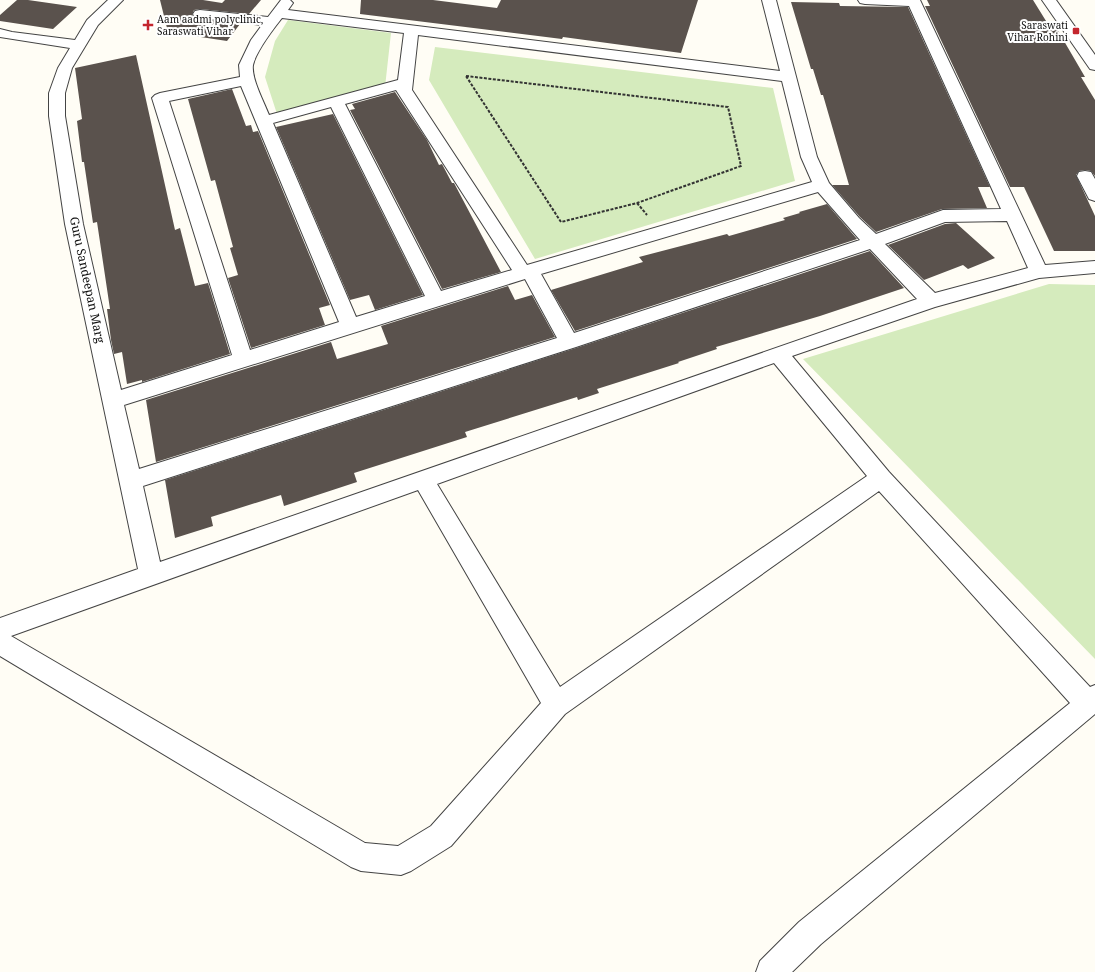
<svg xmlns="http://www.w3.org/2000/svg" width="1095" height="972" font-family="'Noto Serif',serif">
<rect width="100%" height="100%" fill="#fffdf5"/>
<!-- green -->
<path fill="#d5ebbd" d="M288 20 391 33 385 87 277 114 265 77 275 41Z
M435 47 773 88 795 181 535 259 429 80Z
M1049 284 1095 285V659L803 359Z"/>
<!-- building -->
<path fill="#5a524d" d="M17 0H28L77 7 53 29 0 21V15Z
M160 0H203L222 3 225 0H261L249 14 200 9 194 10 192 15 195 18 240 24 227 41 168 32Z
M361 0H433L497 8 501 0H698L681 53 563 37 562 39 360 14Z
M927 0H1033L1051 29H1057L1085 77H1081L1095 100V176L1091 171 1085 170 1079 171 1076 175 1095 216V251H1054L1024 187H1010L925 6H930Z
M791 2 839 3 840 6 908 7 990 187H978L987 208 942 209 876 232 860 217 832 185H849L823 95H821L813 69H811Z
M136 55 175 230 180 228 195 286 208 283 230 354 142 382V380L127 384 122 352 114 354 111 340 107 309H110L97 222 93 223 84 162H82L77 121 82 119 75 68Z
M232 89 246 126 251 125 253 132 258 131 330 305 319 308 325 325 251 348 228 278 238 275 230 248 233 247 215 180 211 181 188 99Z
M395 92 427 140 439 165 442 164 452 183H454L501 272 442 289 350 110 355 109 352 104Z
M333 114 423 295 375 310 369 295 350 300 276 127Z
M827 204 857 239 575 331 551 290 643 262 639 257 727 234 729 236 785 220 783 218 800 213 799 212Z
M956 223 995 258 968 269 963 265 924 280 888 245 945 224Z
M870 251 904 288 820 316 716 347 717 349 678 362 679 363 597 389 599 393 578 400 577 397 465 432 467 437 354 473 357 482 284 506 281 495 211 517 213 526 175 538 165 480 576 348Z
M508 286 515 300 532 295 555 337 156 462 146 400 331 342 337 359 388 344 381 326Z"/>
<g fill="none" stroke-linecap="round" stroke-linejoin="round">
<!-- minor casing -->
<g stroke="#444" stroke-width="2">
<path id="minor" d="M108 0H123L98 25 72 68 65 93V116L83 224 121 390 232 355 152 98 155 95 160 93 240 77 239 65 251 40 262 25 200 18 195 17 193 14 195 11 200 10 268 17 281 0H290L293 3 288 10 780 71 762 0H776L817 157 829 183 859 218 876 234 943 210 1001 209 909 6 865 4 860 3 858 0H920L1045 265 1095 261V273L1039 278 935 307 792 356 889 472 1090 687 1095 685V714L821 944 792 972H756L760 961 799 922 1070 703 879 491 565 714 451 846 411 871 401 875 361 871 351 867 0 656V618L138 569 65 224 49 116V93L58 68 70 48 0 37V29L12 32 75 40 87 20ZM282 18 404 33 398 80 269 115C264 102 251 78 253 65 256 52 274 28 282 18ZM418 35 782 81 801 157 812 182 527 265 412 90ZM241 86 339 322 250 350 169 101ZM396 90 512 270 441 291 345 104ZM331 107 425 296 356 317 273 123ZM818 192 860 240 574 333 541 274ZM1007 221 1028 268 935 293 885 244 945 222ZM870 249 917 299 160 562 143 486 576 347ZM525 279 557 338 139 469 124 405ZM774 363 867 476 560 687 437 484ZM418 490 541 703 431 826 398 846 365 843 11 636Z
M1042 0H1056L1095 55V70L1090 69Z
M1085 171 1091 172 1095 179V201L1089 199 1077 176 1079 172Z"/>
</g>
<!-- path -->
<path stroke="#333" stroke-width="2" stroke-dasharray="3 1.5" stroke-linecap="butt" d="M466 76 728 107 741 166 637 203 561 222Z
M637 203 647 215"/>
<!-- minor -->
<use href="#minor" fill="#fff" fill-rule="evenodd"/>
</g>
<!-- markers -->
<g fill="#c4262e" stroke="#fff" stroke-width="1.5">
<path d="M146 19h4v4h4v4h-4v4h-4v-4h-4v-4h4z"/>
<rect x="1072" y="27" width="8" height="8" rx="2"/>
</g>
<g text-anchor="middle" stroke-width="4" stroke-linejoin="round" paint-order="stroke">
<!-- far-poi labels -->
<g font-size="10" fill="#111" stroke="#fff" text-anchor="start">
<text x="157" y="23">Aam aadmi polyclinic,<tspan x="157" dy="12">Saraswati Vihar</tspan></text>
<text x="1068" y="29" text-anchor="end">Saraswati<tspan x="1068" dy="12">Vihar Rohini</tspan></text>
</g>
<!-- street labels -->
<g font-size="12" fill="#111" stroke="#fff">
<text transform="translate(87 280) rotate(78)" y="4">Guru Sandeepan Marg</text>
</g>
</g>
</svg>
